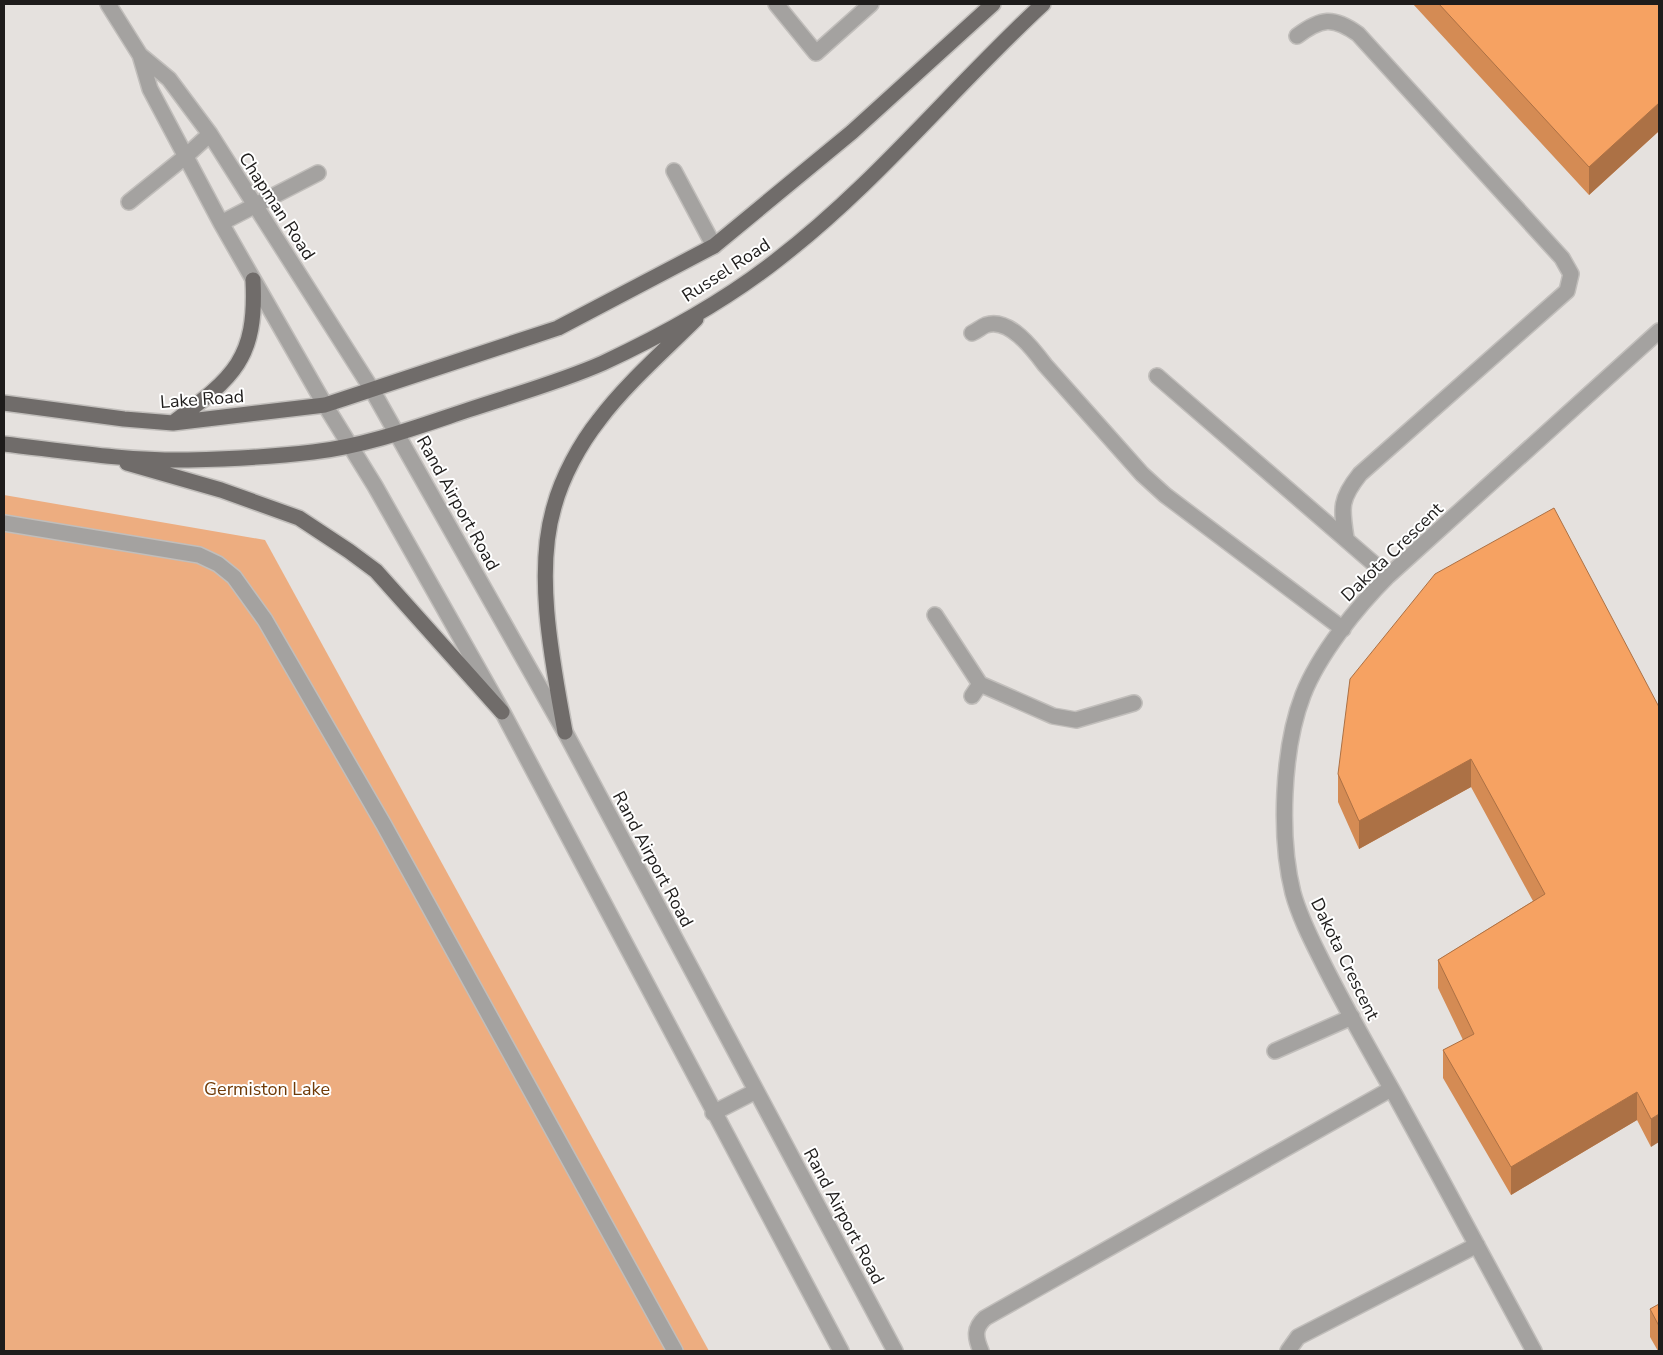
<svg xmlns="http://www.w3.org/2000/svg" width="1663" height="1355" font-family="'Nunito Sans',sans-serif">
<rect width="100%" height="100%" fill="#e5e1de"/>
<!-- green -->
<path fill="#edad80" d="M4 495 265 540 709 1351H4Z"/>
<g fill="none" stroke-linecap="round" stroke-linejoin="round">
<!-- minor casing -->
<g stroke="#c1bebb" stroke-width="18">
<path id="minor" d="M108 4 140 55 150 89 221 223 325 405 375 486 502 711 841 1351
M776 4 816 53 871 4
M1297 36C1321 18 1333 16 1358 34L1562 258 1571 274 1567 291 1360 474C1340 499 1341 507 1346 538
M140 55 169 79 210 134 371 388 565 732 895 1351
M674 171 714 246
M129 202 186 156 210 134
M221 223 318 173
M972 333C977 331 981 327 986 325 1009 317 1033 349 1045 365L1142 474 1165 495 1343 629
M1157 376 1388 576
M4 523 199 555 218 564 234 577 265 620 384 825 675 1351
M935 615 980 684 972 696
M980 684 1053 716 1076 720 1134 703
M1275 1051 1352 1017
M713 1113 756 1091
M981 1351C975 1337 974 1328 985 1318L1391 1089
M1288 1351 1298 1337 1477 1245
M1534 1351C1488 1266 1442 1180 1395 1095 1369 1049 1343 1004 1320 957 1310 937 1299 915 1293 893 1279 838 1282 749 1303 695 1319 654 1357 607 1388 576L1659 331"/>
</g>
<!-- major casing -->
<g stroke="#c1bebb" stroke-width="18">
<path id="major" d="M4 403 124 419 173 423 325 405 558 328 714 246 852 132 993 4
M174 422C234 377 257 359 253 280
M4 444C65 451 127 461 188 460 229 459 272 457 313 452 366 446 417 427 468 410 513 395 560 382 603 363 663 335 725 301 777 260 876 184 953 87 1043 4
M127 463 221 490 299 518 349 551 376 571 502 712
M565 732C553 665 534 574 554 507 562 477 580 444 599 420 626 384 664 351 696 319"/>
</g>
<!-- minor -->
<use href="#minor" stroke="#a4a2a0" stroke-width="15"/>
<!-- major -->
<use href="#major" stroke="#706c6a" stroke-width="15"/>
</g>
<!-- wall -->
<path fill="#d48b54" d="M1413 4H1659V131L1589 195Z
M1659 707 1651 1147 1637 1120 1511 1195 1443 1078V1050L1463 1040 1438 988V960L1533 901 1471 787 1359 849 1338 802V774Z
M1659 1304V1351H1658L1650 1337V1309Z"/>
<!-- shaded-wall -->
<path fill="#ac7145" d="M1659 103V131L1589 195V167Z
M1471 759V787L1359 849V821Z
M1637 1092V1120L1511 1195V1167Z
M1659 1114V1142L1651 1147V1119Z"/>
<!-- building -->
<path fill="#f6a262" stroke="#ac7145" d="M1439 4H1659V103L1589 167Z
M1554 508 1659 707V1114L1651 1119 1637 1092 1511 1167 1443 1050 1474 1034 1438 960 1545 894 1471 759 1359 821 1338 774 1350 679 1435 574Z
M1659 1304V1326L1650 1309Z"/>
<g text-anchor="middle" stroke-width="4" stroke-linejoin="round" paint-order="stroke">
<!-- street labels -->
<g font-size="18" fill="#1e1c1b" stroke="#fff">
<text transform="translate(277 206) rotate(57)" y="6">Chapman Road</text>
<text transform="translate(726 270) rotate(-33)" y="6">Russel Road</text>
<text transform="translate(202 399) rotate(-4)" y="6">Lake Road</text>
<text transform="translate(458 503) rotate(61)" y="6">Rand Airport Road</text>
<text transform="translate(1392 552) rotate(-44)" y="6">Dakota Crescent</text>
<text transform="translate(653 859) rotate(62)" y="6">Rand Airport Road</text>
<text transform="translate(1345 959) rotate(64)" y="6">Dakota Crescent</text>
<text transform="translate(844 1216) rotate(62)" y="6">Rand Airport Road</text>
</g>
<!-- park labels -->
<g font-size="18" fill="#703b08" stroke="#fff">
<text x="267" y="1095">Germiston Lake</text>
</g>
</g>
<!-- border -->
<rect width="1663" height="1355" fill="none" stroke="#1e1c1b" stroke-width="10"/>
</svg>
